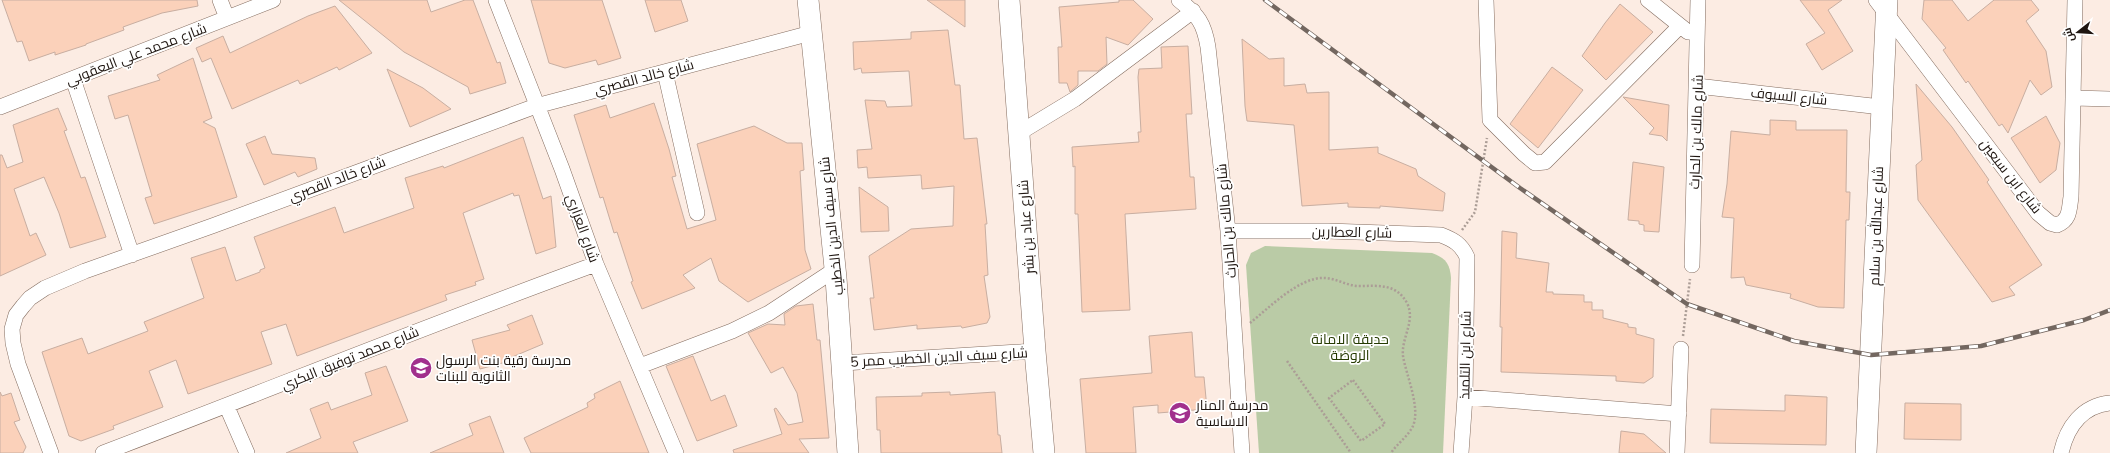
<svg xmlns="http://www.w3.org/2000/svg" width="2110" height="453" font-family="Mulish,Cairo,sans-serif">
<rect width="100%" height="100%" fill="#fcece3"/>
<!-- green -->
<path fill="#bacba6" d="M1265 246 1432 253C1446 258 1450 264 1451 278L1443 453H1259L1246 265 1251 253Z"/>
<!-- building -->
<path fill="#fbd1ba" stroke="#c8aea1" d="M2 0H197L198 6 162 13 123 27 124 30 86 44V45L55 55V52L29 61 22 41 17 42Z
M339 0H427L431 12 465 0H473L497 63 500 62 506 83 470 94 468 87 404 52Z
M531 0H602L621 58 598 65 596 60 565 68 549 63Z
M645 0H681L688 21 655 32Z
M927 0H965V27Z
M1119 0H1133L1153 19 1128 45 1106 37 1107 64 1098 71H1078V85L1070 92 1067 83H1059L1058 47H1062L1059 7 1119 2Z
M1800 0H1842L1828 10 1853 51 1822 70 1806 44 1825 33Z
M1924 0H1952L1968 21 1994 0H2031L2039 10 2026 21 2046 51 2052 87 2041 95 2030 80 2008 133 2002 124 1999 126 1968 81 1966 83 1943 50 1946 48 1922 19Z
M1620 4 1653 32 1606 80 1582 56 1605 23Z
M335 6 372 53 339 70 337 67 300 84 298 80 232 109 211 58 202 62 196 48 223 36 230 53 308 16Z
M948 30 955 85H960L964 139 977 138 987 224H985L988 275 984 276 990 317 987 323 962 328 961 326 917 329V325L874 330 870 298H874L869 256 911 229 953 226 954 186 922 189 921 175 868 178 867 167 858 168 857 150 872 149 865 100 885 101 887 107 912 106 909 71 862 73 861 68 854 70 853 42 911 39V32Z
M1242 39 1269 59 1284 58V86L1305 84 1307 93 1329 92V150L1378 147V153L1416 169 1418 176 1445 193 1443 211 1380 206V208L1348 207V203L1302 206 1294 125 1247 121 1245 106Z
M1188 46 1192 114H1186L1190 177H1194L1196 209 1125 214 1130 310 1082 312 1078 214H1075V166L1073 167 1072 147 1139 142 1138 132H1141L1138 77 1139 69 1162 68 1161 47Z
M193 58 212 118 203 122 215 128 237 197 154 224 145 198 152 196 128 115 115 119 108 96 160 80 157 75Z
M1552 67 1583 90 1538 148 1510 124Z
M387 69 423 88 451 109 410 127Z
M1916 84 1952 127 1989 180 1987 182 2042 265 2009 287 2015 295 1992 302 1918 200 1916 165 1922 160Z
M1623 97 1669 105 1667 141 1662 136 1649 134 1654 128Z
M654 103 669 149 676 176 672 177 687 229 716 220 697 144 754 126 787 143H802L804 170 800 171 805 250 811 269 748 302 719 281 711 258 683 275 695 288 642 309 631 282 633 281 617 232 614 233 603 197 600 198 574 115 606 105 610 118Z
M58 108 67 130 64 131 81 178 85 177 106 237 70 248 59 213 44 177 14 189 30 236 36 233 46 255 0 276V155H2L7 168 23 162 13 125Z
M2046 116 2060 143 2056 170 2040 183 2011 138Z
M1770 120 1796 121V130H1847L1846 192H1850L1849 220H1846L1844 308 1818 307 1790 298 1791 294 1746 285 1744 277 1731 278 1734 218 1722 217 1727 184 1731 131 1770 135Z
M265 136 272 154 315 158 317 169 298 177 295 172 264 185 246 144Z
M523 137 543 199 551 196 556 247 536 254 519 195 514 196 513 193 463 213 484 279 475 282 476 285 445 295 447 300 297 356 286 324 261 332 272 364 188 394 176 360 149 371 163 407 113 426 114 429 81 441 69 436 42 352 82 338 88 354 148 331 144 322 204 298 191 258 225 247 236 281 260 272V270L265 268 254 237 335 207 344 233 414 208 405 178 443 166 444 168Z
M1633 162 1664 167 1659 232 1644 231V225L1639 224V221L1628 220Z
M859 187 888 207 889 231 861 232Z
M1502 231 1517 233 1516 258 1549 263 1546 292H1553V294L1584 295V302H1592V310H1603V318L1628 324V327L1636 328V334L1654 339 1653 377 1644 383 1616 381V376L1501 372 1502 327H1500Z
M813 304 817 340H820L829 438 799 439 809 453H734L733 450 782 434 774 409 776 408 788 425 803 422 797 393 783 367 771 373 748 333 768 324 785 325 784 314 796 306Z
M532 315 543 344 505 360 506 362 480 369 472 340 510 330 507 325Z
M1192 332 1195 377H1204L1207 409 1158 413V405L1133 407 1136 453H1086L1080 379 1152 373 1149 336Z
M693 356 711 401 725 395 737 426 697 441 666 366Z
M386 366 408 421 353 442 358 453H286L321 438 310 409 328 402 331 410 372 395 365 373Z
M620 381 649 453H531L524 438 588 407 587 403 595 398 594 394Z
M0 392 2 396 11 393 20 420 14 422 26 447 23 453H0Z
M950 392V395L995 392 998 435H1000L1002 453H881L880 430H877L876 397 922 396V393Z
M1785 395 1827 397 1826 445 1710 443 1711 409 1785 411Z
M1905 403 1961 404V440L1904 439Z
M490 416 504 453H430L473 435 469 424Z
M1621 431 1644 434 1666 453H1619Z"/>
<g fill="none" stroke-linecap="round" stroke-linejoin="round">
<!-- street casing -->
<g stroke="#846d60" stroke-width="16">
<path id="street" d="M220 0 227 18
M496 0 562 169 596 264 676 453
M1179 0C1198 15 1204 23 1208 47L1228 231 1242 453
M1486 0 1490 120 1524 154 1535 163 1545 162 1680 26
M1648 0 1688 32
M1876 0 2038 213 2050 223 2057 225C2070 220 2069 210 2071 197L2075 0
M665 72 697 213
M73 79 132 255
M1697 86 1881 107
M2074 98 2110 99
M0 107 273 0
M1019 133 1075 99 1193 11
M1228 231H1328L1441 235C1454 240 1461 244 1467 257L1465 397 1461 453
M1692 265 1698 0
M843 363 1035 351
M640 366 732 331 769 313 836 269
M1465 397 1679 414
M227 407 247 453
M51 453 18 364 13 343 12 329 16 315 23 306 30 298 45 288 85 271 212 226 536 106 811 33
M103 453C268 390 431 324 596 264
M1677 453 1681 349
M2061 453C2067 427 2082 406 2110 403"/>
</g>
<!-- secondary casing -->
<g stroke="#846d60" stroke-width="22">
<path id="secondary" d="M808 0 836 278 848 453
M1009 0 1035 351 1044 453
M1866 453 1887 0"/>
</g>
<!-- path -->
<path stroke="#ab9d96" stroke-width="2.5" stroke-dasharray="2 2" stroke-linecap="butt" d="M1462 230 1475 212 1487 138
M1250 323C1269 308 1299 277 1324 278 1336 278 1347 286 1359 286 1378 286 1396 283 1407 303 1416 321 1401 338 1403 356 1406 375 1422 410 1412 428 1406 438 1397 444 1391 453
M1683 336 1690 279
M1287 361 1351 453
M1353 380 1385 424 1361 441 1329 398Z"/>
<!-- street -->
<use href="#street" stroke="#fff" stroke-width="15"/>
<!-- secondary -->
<use href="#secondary" stroke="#fff" stroke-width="21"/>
<!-- rail casing -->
<g stroke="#736760" stroke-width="4.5">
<path id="rail" d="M1265 0 1520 188 1687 304 1794 341 1871 355 1981 346 2084 320 2110 310"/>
</g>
<!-- rail -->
<use href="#rail" stroke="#fff" stroke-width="3" stroke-dasharray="9" stroke-linecap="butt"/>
</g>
<!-- icons -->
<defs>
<g id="school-disc" transform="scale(1.15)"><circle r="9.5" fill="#a1308d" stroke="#fff"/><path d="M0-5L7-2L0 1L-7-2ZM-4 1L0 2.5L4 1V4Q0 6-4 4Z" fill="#fff"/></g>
</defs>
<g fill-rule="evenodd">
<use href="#school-disc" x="421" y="368"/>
<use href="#school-disc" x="1180" y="413"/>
</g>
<g text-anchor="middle" stroke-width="3.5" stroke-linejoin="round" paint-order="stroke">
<!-- street labels -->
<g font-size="14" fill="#1e1510" stroke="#fff">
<text transform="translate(136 54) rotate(-21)" y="5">شارع محمد علي اليعقوبي</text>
<text transform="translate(644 77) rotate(-15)" y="5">شارع خالد القصري</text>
<text transform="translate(1789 96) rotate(6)" y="5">شارع السيوف</text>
<text transform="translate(1696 132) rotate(-88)" y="5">شارع مالك بن الحارث</text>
<text transform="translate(2011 176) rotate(52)" y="5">شارع ابن سبعين</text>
<text transform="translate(337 179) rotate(-21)" y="5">شارع خالد القصري</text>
<text transform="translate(1226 221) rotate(-95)" y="5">شارع مالك بن الحارث</text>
<text transform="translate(831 226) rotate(-96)" y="5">شارع سيف الدين الخطيب</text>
<text transform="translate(1876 226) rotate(-88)" y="5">شارع عبدالله بن سلام</text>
<text transform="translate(1026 227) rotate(-94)" y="5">شارع عباد بن بشر</text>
<text transform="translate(583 228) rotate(70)" y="5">شارع العزاري</text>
<text transform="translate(1352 232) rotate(1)" y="5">شارع العطارين</text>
<text transform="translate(1465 355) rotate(-89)" y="5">شارع ابن التلميذ</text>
<text transform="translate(939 357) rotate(-3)" y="5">شارع سيف الدين الخطيب ممر 5</text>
<text transform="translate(350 358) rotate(-22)" y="5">شارع محمد توفيق البكري</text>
</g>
<!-- park labels -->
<g font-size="14" fill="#253a00" stroke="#fff">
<text x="1350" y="344">حدبقة الامانة<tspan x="1350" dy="16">الروضة</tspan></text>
</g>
<!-- poi labels -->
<g font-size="14" fill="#1e1510" stroke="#fff" text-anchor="start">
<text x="436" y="365">مدرسة رقية بنت الرسول<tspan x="436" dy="16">الثانوية للبنات</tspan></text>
<text x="1196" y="410">مدرسة المنار<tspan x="1196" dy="16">الاساسية</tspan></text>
</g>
</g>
<!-- north arrow -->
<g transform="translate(2078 32) rotate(253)" stroke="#ffffff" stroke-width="3" paint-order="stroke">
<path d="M0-3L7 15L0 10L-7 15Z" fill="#1e1510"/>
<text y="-6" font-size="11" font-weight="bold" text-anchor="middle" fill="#1e1510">ش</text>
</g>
</svg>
